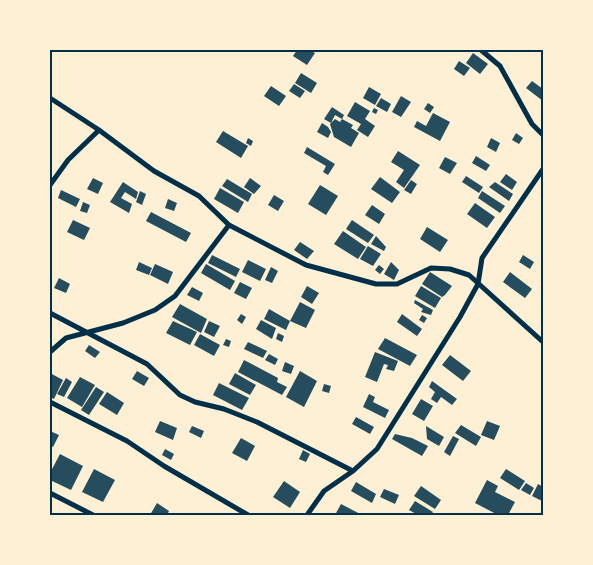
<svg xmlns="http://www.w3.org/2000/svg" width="593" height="565" font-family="'Open Sans',sans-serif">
<rect width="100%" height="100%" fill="#fdf0d5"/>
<!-- building -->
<path fill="#264d5e" d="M297 50H309L315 53 307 65 293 56Z
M473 53 488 64 480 74 466 63Z
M459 61 470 68 464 76 454 69Z
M301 73 317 83 311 93 295 83Z
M532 81 543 89V101L526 88Z
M294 84 305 91 300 98 289 91Z
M271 86 286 96 279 106 264 96Z
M369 87 381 94 375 105 363 98Z
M401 96 411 102 401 117 392 112Z
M381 98 391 104 387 112 376 106Z
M355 102 370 111 365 119 375 126 368 137 357 130 361 124 347 116Z
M428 103 434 107 430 113 424 109Z
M332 107 344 115 342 119 353 125 351 128 359 133 351 147 334 137 330 124 335 119 340 122 342 119 335 115 331 123 324 119Z
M374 108 378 110 376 114 372 112Z
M433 113 450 122 440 141 414 127 417 121 426 126Z
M322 123 328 127 331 132 328 138 317 132Z
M223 131 248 146 241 158 216 142Z
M516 133 523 138 519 144 512 140Z
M248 138 253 141 251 146 246 143Z
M491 138 500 143 496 152 487 147Z
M307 147 335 164 328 175 323 172 326 166 304 153Z
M398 151 420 165 404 188 396 182 404 170 391 162Z
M476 156 490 165 486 171 472 163Z
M445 157 457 163 450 174 439 168Z
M506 174 517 182 512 190 500 182Z
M466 176 483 187 479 193 462 182Z
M380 177 400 192 392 203 371 189Z
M93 178 103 183 98 194 87 189Z
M250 178 261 186 254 194 244 187Z
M227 179 252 194 248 202 222 186Z
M411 180 417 184 411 194 404 190Z
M123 182 138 192 136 199 125 192 121 198 132 204 129 213 110 202Z
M495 182 513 194 509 201 489 187Z
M320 185 338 196 326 215 308 204Z
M220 188 244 202 238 213 214 199Z
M61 190 80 199 76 207 58 198Z
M140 191 146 194 142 205 136 202Z
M482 191 505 206 500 213 478 198Z
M274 195 284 201 278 211 268 205Z
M168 199 177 203 174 211 165 208Z
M83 202 90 205 87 213 80 211Z
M475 203 495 217 487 228 467 214Z
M372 205 385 214 379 224 365 215Z
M151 212 191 233 186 242 146 221Z
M73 220 90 228 84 240 67 232Z
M352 220 374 235 368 243 346 229Z
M427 227 448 240 440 252 420 239Z
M343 231 366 247 358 259 334 244Z
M376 236 386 247 384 251 371 244Z
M300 242 314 251 307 259 294 250Z
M368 246 381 254 373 266 360 259Z
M212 255 240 269 236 277 208 263Z
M523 255 534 262 530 269 519 262Z
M248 260 266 269 260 281 242 272Z
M139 262 152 268 149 275 136 270Z
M391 262 399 270 394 280 384 274Z
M155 264 173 272 168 284 150 275Z
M206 264 235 281 230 290 201 273Z
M379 265 384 269 380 274 375 270Z
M271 267 278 271 272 283 265 280Z
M430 272 452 286 445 295 442 297 422 284Z
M510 272 532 289 525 298 503 282Z
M59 278 70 284 66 293 54 288Z
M240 282 252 288 246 299 234 293Z
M307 286 319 293 312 304 301 297Z
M421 286 441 298 435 308 415 296Z
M192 287 203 293 199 301 187 295Z
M415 300 433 310 431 315 421 312 423 309 414 303Z
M300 302 315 310 306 328 290 321Z
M180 304 207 319 201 333 172 317Z
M269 309 290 321 286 330 264 319Z
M241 314 246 317 242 324 237 320Z
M402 314 422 329 417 336 397 322Z
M422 315 427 318 424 323 419 320Z
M261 320 276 328 272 339 256 329Z
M173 321 197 332 190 345 166 333Z
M209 321 220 326 214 337 204 332Z
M278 333 284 336 282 342 276 339Z
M200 334 220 345 214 356 194 345Z
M385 338 417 355 410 366 378 349Z
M226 339 231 341 229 347 223 345Z
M248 342 267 351 263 358 244 349Z
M89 345 100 352 95 358 85 351Z
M375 352 398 361 394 371 386 369 388 365 384 364 377 382 365 377Z
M269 354 278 359 275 365 265 360Z
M450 355 471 371 463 381 442 365Z
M244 360 278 378 277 382 287 387 282 395 238 372Z
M285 362 294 366 291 374 282 371Z
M137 371 149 378 144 386 132 379Z
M300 371 317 381 304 407 286 397Z
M50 373 63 380 54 399 50 397Z
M235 373 256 385 250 395 229 384Z
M80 377 95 385 82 407 67 398Z
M66 378 72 382 64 397 57 394Z
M432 381 457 399 452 405 441 397 437 403 431 399 435 392 429 387Z
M219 383 249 398 242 410 213 395Z
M324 384 331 386 329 393 322 391Z
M96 387 104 392 89 415 81 410Z
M107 392 124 403 117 415 99 404Z
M369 394 375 397 373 402 389 410 385 418 363 407Z
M421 399 433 406 424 421 412 414Z
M356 417 374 427 370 434 352 424Z
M160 421 177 428 173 440 155 432Z
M487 421 500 426 494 440 481 435Z
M461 425 481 437 476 446 455 433Z
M192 426 204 431 201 438 189 432Z
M426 426 444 437 439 446 427 439Z
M50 431 59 435 53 447 50 446Z
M395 434 412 438 428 446 422 456 392 439Z
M453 436 459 439 450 456 444 452Z
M241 438 255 446 247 461 232 453Z
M165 449 174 454 171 460 162 455Z
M303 450 310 454 306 462 299 459Z
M60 454 83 466 71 490 50 480V473Z
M94 469 115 480 103 502 82 492Z
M506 469 525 481 519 490 500 478Z
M487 480 498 486 495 492 515 502 508 515H498L475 503Z
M284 481 300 492 290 508 273 497Z
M356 482 376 494 372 503 351 491Z
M526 483 534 488 530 495 521 490Z
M538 484 543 487 542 501 532 496Z
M421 486 441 500 435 509 414 496Z
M384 489 399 495 395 504 380 497Z
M415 501 433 512 431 515H418L409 510Z
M157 503 169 511 167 515H150Z
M341 504 362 515H335Z"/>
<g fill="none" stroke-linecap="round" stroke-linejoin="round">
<!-- minor -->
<path stroke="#003049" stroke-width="5" d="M481 50 500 66 532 124 543 135
M50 98 99 130 154 171 199 196 229 225 306 265 376 284H397L431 268 450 269 469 275 543 342
M50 185 68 160 99 130
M50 313 147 364 180 395 195 402 224 409 257 422 353 471
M50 352 66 338 123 323 155 310 175 296 229 225
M50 402 127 441 164 466 248 515
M50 493 93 515
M307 515 324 491 353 471 377 449 460 317 478 284 482 258 543 169"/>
</g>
<!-- border -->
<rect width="593" height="565" fill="none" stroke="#fdf0d5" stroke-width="102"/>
<rect x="51" y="51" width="491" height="463" fill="none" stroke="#003049" stroke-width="2"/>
</svg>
